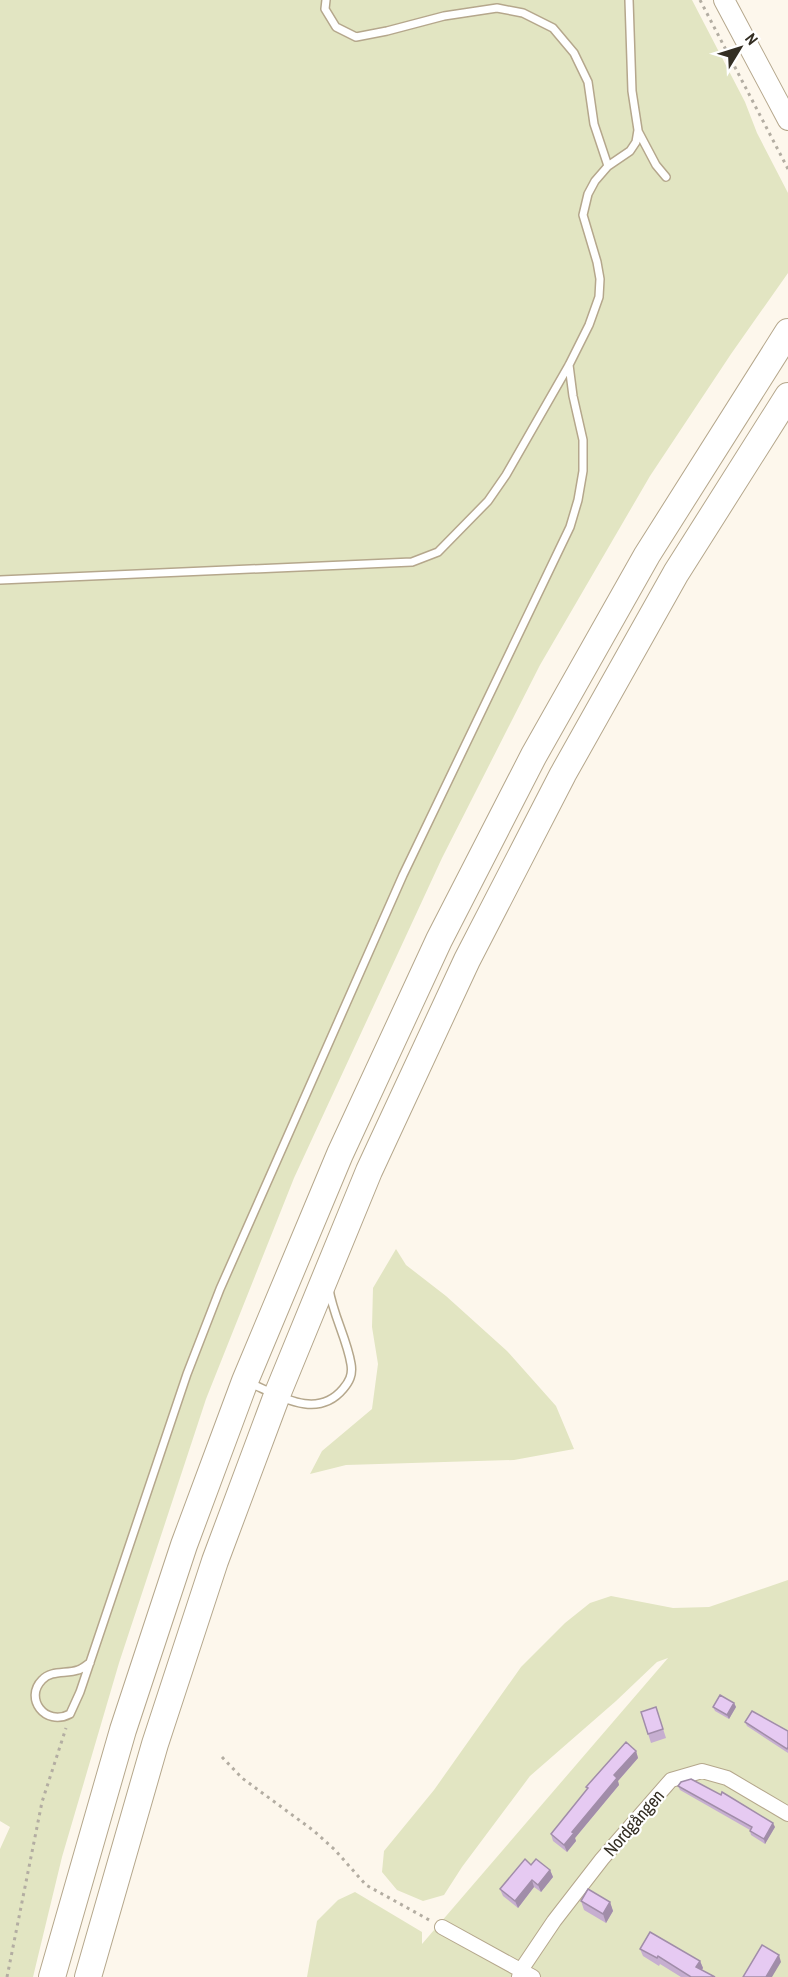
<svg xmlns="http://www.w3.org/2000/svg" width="788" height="1977" font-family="'Archivo Narrow',sans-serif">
<rect width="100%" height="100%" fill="#fdf7ec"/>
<!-- green -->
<path fill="#e2e5c2" d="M0 0H692L745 102 757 133 788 193V273L731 354 650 476 540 665 442 858 294 1178 206 1399 119 1663 62 1857 33 1977H0V1849L10 1827 0 1821Z
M396 1249 406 1265 446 1296 507 1351 556 1406 574 1449 514 1460 346 1465 310 1474 322 1451 372 1409 378 1364 372 1327 373 1288Z
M788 1580V1977H307L317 1921 338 1900 355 1892 422 1932V1944L668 1658 657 1662 616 1701 530 1776 462 1867 444 1895 423 1901 397 1890 382 1872 384 1851 434 1790 521 1667 565 1623 590 1603 611 1596 673 1608 709 1607Z"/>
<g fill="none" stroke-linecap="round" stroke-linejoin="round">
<!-- service casing -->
<g stroke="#b5a78c" stroke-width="10">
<path id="service" d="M326 0 325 9 336 27 356 37 387 31 444 16 497 8 523 13 553 28 574 53 588 82 594 124 608 166
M638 131 656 165 666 177
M0 580 412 562 438 552 488 501 506 475 569 365 589 325 599 297 600 279 597 262 583 215 588 194 595 181 608 166 630 151 636 142 638 130 632 91 629 0
M250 1383C280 1396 317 1420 343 1389 349 1382 353 1375 351 1364 347 1339 333 1315 329 1289
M90 1663C86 1665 82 1669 78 1670 66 1674 51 1670 42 1680 24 1698 45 1727 70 1714L80 1692 187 1374 220 1289 403 875 570 527 578 500 583 471V440L573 396 569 365"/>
</g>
<!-- minor casing -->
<g stroke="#b5a78c" stroke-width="16">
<path id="minor" d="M442 1927 533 1977
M519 1977 521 1970 554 1921 602 1859 671 1780 702 1771 727 1778 788 1814"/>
</g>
<!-- secondary casing -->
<g stroke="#b5a78c" stroke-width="22">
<path id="secondary" d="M724 0 788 120"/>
</g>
<!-- motorway casing -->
<g stroke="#b5a78c" stroke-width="28">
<path id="motorway" d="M52 1977 123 1730 184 1545 245 1381 340 1154 439 940 534 755 647 555 788 332
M88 1977 155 1744 215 1561 277 1395 369 1171 467 960 563 774 676 573 788 396"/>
</g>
<!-- path -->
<path stroke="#b3ada2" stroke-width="3" stroke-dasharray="3 4.5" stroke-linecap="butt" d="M700 0 788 169
M222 1757 242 1778 314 1831 335 1850 366 1885 431 1921
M7 1977 42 1802 66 1728"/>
<!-- service -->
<use href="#service" stroke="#fff" stroke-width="7"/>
<!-- minor -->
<use href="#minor" stroke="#fff" stroke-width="14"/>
<!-- secondary -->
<use href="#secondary" stroke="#fff" stroke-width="20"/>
<!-- motorway -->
<use href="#motorway" stroke="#fff" stroke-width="26"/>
</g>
<!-- wall -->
<path fill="#c6aed0" d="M734 1703 736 1707 729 1719 715 1711 713 1707Z
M656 1707 666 1738 651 1743 641 1712Z
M745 1722 788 1731V1753L747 1726Z
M636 1751 638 1758 618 1781 619 1785 575 1838 576 1841 567 1852 553 1841 551 1834 587 1789 586 1787Z
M678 1786 775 1827 765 1844 751 1835 750 1831V1830L680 1790Z
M531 1865 550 1870 553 1877 541 1892 534 1887 518 1908 503 1896 500 1889Z
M581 1901 610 1902 613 1911 606 1923 584 1910Z
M640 1949 700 1961 703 1968 702 1970 715 1977H681L660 1964 659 1966 643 1956Z"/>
<!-- shaded-wall -->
<path fill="#a18da9" d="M734 1703 736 1707 729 1719 727 1715Z
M636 1751 638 1758 618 1781 619 1785 575 1838 576 1841 567 1852 564 1845 572 1832 614 1775Z
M773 1823 775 1827 765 1844 764 1839Z
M550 1870 553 1877 541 1892 538 1885Z
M532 1880 534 1887 518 1908 515 1901Z
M610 1902 613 1911 606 1923 603 1914Z
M779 1955 781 1962 772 1977H766Z
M700 1961 703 1968 699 1974 696 1967Z"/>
<!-- building -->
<path fill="#e6caf2" stroke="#a18da9" stroke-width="1.5" d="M720 1695 734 1703 727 1715 713 1707Z
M656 1707 663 1729 648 1734 641 1712Z
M752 1711 788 1731V1747L787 1749 745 1722Z
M626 1742 636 1751 614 1775 617 1778 572 1832 574 1833 564 1845 551 1834 588 1788 586 1787Z
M691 1779 721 1795 722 1792 773 1823 764 1839 750 1831 752 1827 678 1786 681 1782Z
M525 1859 531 1865 536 1859 550 1870 538 1885 532 1880 515 1901 500 1889Z
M588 1889 610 1902 603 1914 581 1901Z
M650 1932 700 1961 696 1967 715 1977H691L658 1956 657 1958 640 1949Z
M762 1945 779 1955 766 1977H743Z"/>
<g text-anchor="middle" stroke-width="4.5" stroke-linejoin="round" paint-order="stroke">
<!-- street labels -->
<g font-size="18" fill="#332e23" stroke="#fff">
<text transform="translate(634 1823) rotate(-49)" y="6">Nordgången</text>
</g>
</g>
<!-- north arrow -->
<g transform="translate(740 48) rotate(52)" stroke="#ffffff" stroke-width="4.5" paint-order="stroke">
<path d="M0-4.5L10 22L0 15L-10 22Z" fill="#332e23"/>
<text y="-9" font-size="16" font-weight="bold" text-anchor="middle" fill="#332e23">N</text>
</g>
</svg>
